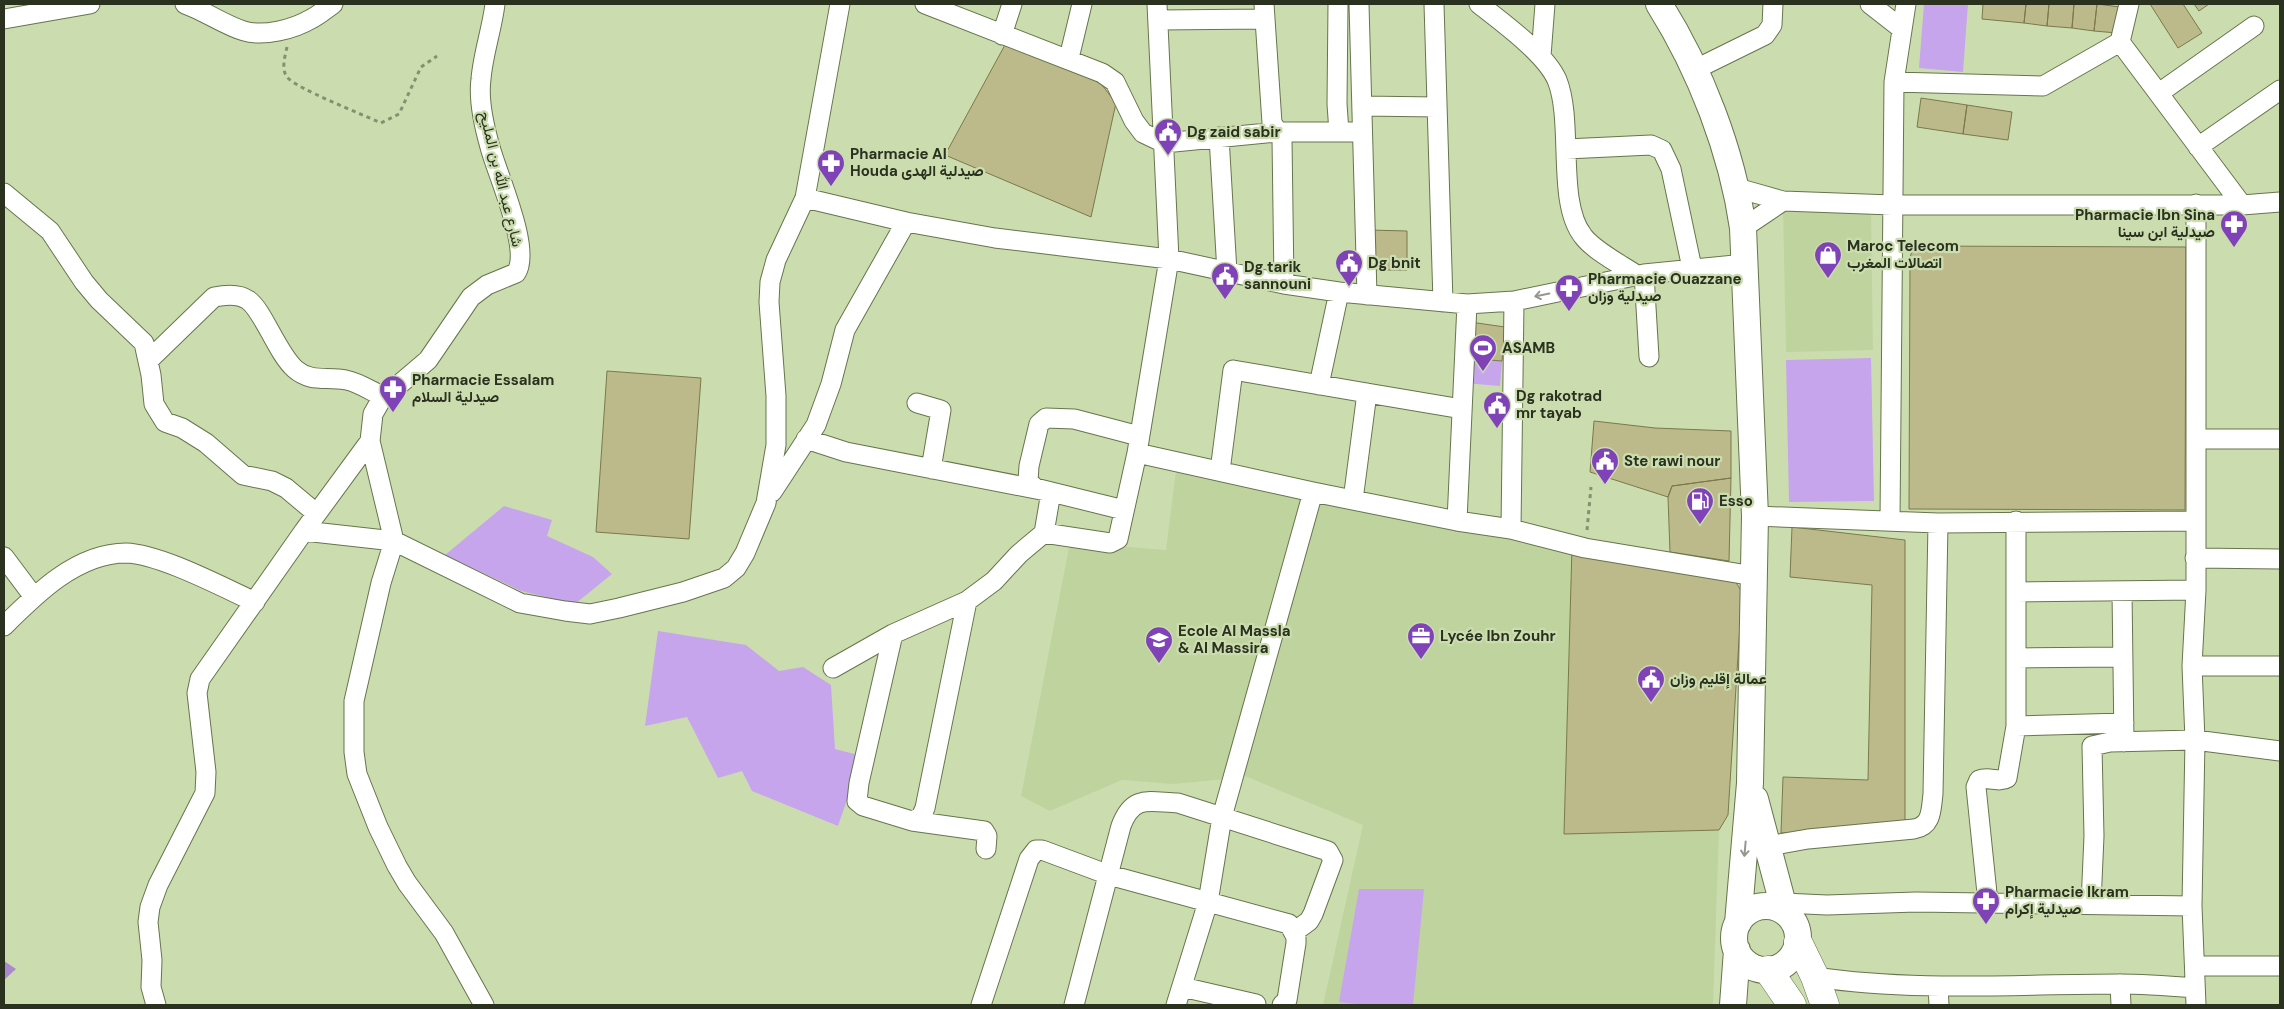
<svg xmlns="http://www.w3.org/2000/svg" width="2284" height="1009" font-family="'DM Sans',Vazirmatn,sans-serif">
<rect width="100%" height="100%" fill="#cbddaf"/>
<!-- built -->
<path fill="#bfd39e" d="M1871 206 1873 350 1786 352 1783 208Z
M1177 462 1572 547 1564 833 1719 830 1713 1005H1323L1363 825 1240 774 1237 778 1173 784 1122 780 1050 811 1021 796 1070 542 1166 550Z"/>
<!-- green -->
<path fill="#c6a5ed" d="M1924 4H1968L1963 72 1919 68Z
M1466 358 1502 361 1500 386 1464 383Z
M1871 358 1874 501 1789 502 1786 360Z
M504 506 552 520 547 536 593 557 612 574 575 604 521 591 445 555Z
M658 631 746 645 779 671 803 667 831 685 835 749 862 756 838 826 752 791 742 771 718 778 687 717 645 726Z
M1359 889H1424L1413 1005H1364L1339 1002Z"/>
<!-- forest -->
<path fill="#ab89d1" d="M4 961 16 969 4 980Z"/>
<!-- building -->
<path fill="#bcb98a" stroke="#7b794c" d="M1983 4H2026L2024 23 1982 19Z
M2026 4H2049L2047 26 2024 23Z
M2049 4H2074L2072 28 2047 26Z
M2074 4H2097L2094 31 2072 28Z
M2097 4 2120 7 2117 33 2094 31Z
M2150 4H2183L2202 33 2178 48Z
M2194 4H2209L2199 11Z
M1006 43 1095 76 1116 103 1091 217 945 155Z
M1921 98 1967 105 1963 134 1917 127Z
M1967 105 2012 112 2008 140 1963 134Z
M1370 230 1407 231V270H1370Z
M1914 246 2186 247 2185 510 1909 509 1910 257Z
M1470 322 1505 327 1502 361 1466 358Z
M607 371 701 378 689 539 596 532Z
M1594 421 1655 428 1731 431V478L1672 486 1668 497 1590 472Z
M1731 478 1729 561 1670 552 1668 497 1672 486Z
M1792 527 1905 540V827L1781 833 1783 777 1868 780 1872 585 1790 577Z
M1572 547 1735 581 1742 592 1728 815 1719 830 1564 834Z"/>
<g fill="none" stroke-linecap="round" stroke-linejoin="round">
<!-- minor casing -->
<g stroke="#66754c" stroke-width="21">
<path id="minor" d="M185 4C205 11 224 25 244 31 264 37 294 29 311 19 319 15 326 9 333 4
M925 4 1102 73 1115 82 1134 121 1143 133 1164 143 1277 132H1362
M1264 4 1272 123 1282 138 1284 284
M1338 4 1337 104 1339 132
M1359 4 1367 295
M1434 4 1443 302
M1479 4C1502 22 1546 54 1557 80 1574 122 1556 202 1583 236 1594 251 1622 265 1638 276
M1870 4 1902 29
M4 19 90 4
M1159 20 1265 19
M1002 35 1012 4
M2120 42 2129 4
M1541 56 1545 4
M1069 58 1082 4
M1694 70 1765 35 1772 25 1773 4
M1894 82 2043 86 2120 42 2242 205
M2159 93 2254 26
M1362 106 1437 107
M1219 137 1227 272
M2198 147 2280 90
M1566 149 1651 145 1662 150 1671 169 1692 268
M1737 188 1783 201 1892 205H2242L2280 202
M4 193 50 231 84 282 99 300 144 343 151 375 154 404 165 422 182 428 206 443 243 475 272 481 286 488 316 513
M805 198 840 4
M1743 228 1783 201
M1644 274 1649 357
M149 360 214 297C224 295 238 293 248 300 263 310 277 353 295 369 311 383 327 376 346 380 358 382 373 392 384 397
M1319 385 1339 292
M917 403 941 410 931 469
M806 439 846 452 1051 492 1044 533
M2196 439H2280
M370 441 373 414 381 400 428 360 471 297 487 285 516 273C532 250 497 174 490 147 484 126 478 101 481 79 483 54 492 29 495 4
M1137 453 1313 492 1457 521 1511 529 1585 548 1754 576
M1220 471 1233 370 1367 393
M772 492 816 425 831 384 845 330 906 222
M1353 500 1367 393 1462 409
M1124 510 1035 488 1028 481 1029 466 1039 424 1046 418 1074 419 1139 436
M1755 516 1938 523 1933 794C1931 810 1932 826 1914 829L1808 839 1768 846
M1457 521 1467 304
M1890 521 1894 82 1906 4
M1938 523 2196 521
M1511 529 1514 301
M4 557 34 597
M2195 558 2280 559
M2017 592 2196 590
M2122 592 2124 742
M4 626C36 594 77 553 126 553 160 554 222 587 255 602
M893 634 859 783 857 801 863 806 912 821 921 817 925 808 967 601
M2017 658 2122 657
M2192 666H2280
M833 668 893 634 967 601 994 581 1019 554 1044 533 1110 543 1118 539 1137 453 1169 259 1157 4
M2016 726 2124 723
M912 821 984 831 987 836 986 849
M1783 903 1827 905 1916 902 2192 906
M1988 903 1976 787 1979 780C1989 776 1999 783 2007 778L2016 726V521
M2091 904 2094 836 2092 746 2110 742 2195 740 2280 751
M2195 966H2280
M1815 977C1915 992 2018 984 2119 984 2145 984 2170 986 2195 988
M2120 984 2121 1005
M1938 986 1939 1005
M1182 987 1256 1004
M156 1005 151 987 152 960 148 922 150 907 158 885 205 793 206 772 197 693 200 679 304 531
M484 1005 444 933 407 883 397 866 378 827 357 774 354 752V701L381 583 394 541 370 441 304 531 394 541 520 603 565 611 590 614 619 608 683 592 724 578 736 568 745 553 766 503 776 445V396L769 302 770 282 776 260 805 198 906 222 995 238 1169 259 1284 284 1339 292 1467 304 1514 301 1644 274 1745 264
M981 1005 1029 859 1036 850H1042L1109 875 1289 924 1296 937V943L1287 1000 1282 1005
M1074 1005 1121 826C1133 794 1149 802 1178 803L1328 851 1333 860 1313 914 1309 921 1294 932
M1176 1005 1208 902 1222 817 1313 492
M2196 1005 2192 906 2195 740 2192 666 2196 590V204"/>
</g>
<!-- secondary casing -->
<g stroke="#66754c" stroke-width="28">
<path id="secondary" d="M1659 4C1700 69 1732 151 1743 228L1755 516 1750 783 1738 923
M1755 799 1785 912
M1734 938a32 32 0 1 1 64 0a32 32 0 1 1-64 0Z
M1733 1005 1737 950"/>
</g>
<!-- primary casing -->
<g stroke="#66754c" stroke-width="29">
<path id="primary" d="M1798 942 1815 977 1825 1005
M1768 970 1792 1005"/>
</g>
<!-- path -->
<path stroke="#849170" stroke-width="3" stroke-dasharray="4 4" stroke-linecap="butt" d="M287 47C285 56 281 69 287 77 295 88 364 115 381 123L399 114 421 67 437 56
M1587 530 1591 487"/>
<!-- minor -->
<use href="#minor" stroke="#fff" stroke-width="19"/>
<!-- secondary -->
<use href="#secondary" stroke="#fff" stroke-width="26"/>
<!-- primary -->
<use href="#primary" stroke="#fff" stroke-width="28"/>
</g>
<!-- one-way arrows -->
<defs><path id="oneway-shaft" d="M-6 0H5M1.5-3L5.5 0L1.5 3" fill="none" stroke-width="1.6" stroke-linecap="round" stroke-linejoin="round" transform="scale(1.25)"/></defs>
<g stroke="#94988f">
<use href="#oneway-shaft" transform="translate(1542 295) rotate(169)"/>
<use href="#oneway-shaft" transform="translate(1745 849) rotate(95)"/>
</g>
<!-- icons -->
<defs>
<g id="civic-pin" transform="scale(1.4375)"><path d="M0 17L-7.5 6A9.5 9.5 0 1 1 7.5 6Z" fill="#8042b7" stroke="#cbddaf"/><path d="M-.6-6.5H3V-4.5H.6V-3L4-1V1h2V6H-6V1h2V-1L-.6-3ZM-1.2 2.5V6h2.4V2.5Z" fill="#fff"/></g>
<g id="pharmacy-pin" transform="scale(1.4375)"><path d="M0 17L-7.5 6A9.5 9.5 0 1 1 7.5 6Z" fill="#8042b7" stroke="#cbddaf"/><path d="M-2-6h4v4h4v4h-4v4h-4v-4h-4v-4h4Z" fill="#fff"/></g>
<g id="shop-pin" transform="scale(1.4375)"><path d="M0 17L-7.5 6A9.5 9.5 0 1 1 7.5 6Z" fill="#8042b7" stroke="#cbddaf"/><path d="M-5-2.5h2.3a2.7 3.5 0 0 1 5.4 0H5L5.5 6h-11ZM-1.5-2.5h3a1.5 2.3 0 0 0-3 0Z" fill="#fff"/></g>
<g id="stadium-pin" transform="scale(1.4375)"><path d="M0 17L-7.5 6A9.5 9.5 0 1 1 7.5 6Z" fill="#8042b7" stroke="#cbddaf"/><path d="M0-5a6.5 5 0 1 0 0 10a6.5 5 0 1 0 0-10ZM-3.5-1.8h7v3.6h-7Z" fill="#fff"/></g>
<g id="fuel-pin" transform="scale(1.4375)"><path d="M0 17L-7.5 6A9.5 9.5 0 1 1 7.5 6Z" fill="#8042b7" stroke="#cbddaf"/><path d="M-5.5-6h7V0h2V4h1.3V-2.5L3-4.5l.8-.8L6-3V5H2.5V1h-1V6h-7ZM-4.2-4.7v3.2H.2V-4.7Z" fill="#fff"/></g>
<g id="office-pin" transform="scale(1.4375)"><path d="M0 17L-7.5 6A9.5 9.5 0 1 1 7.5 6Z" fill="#8042b7" stroke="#cbddaf"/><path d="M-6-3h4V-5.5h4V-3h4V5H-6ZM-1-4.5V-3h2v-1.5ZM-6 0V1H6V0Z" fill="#fff"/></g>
<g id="school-pin" transform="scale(1.4375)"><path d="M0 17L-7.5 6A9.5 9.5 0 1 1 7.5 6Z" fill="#8042b7" stroke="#cbddaf"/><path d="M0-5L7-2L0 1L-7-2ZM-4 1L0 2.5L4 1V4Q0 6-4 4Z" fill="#fff"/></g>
</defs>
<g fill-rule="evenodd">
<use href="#civic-pin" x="1168" y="132"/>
<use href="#pharmacy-pin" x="831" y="163"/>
<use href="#pharmacy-pin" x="2234" y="224"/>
<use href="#shop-pin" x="1828" y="255"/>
<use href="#civic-pin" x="1349" y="263"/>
<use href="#civic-pin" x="1225" y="276"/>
<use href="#pharmacy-pin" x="1569" y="288"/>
<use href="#stadium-pin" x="1483" y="348"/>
<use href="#pharmacy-pin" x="393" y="389"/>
<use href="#civic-pin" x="1497" y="405"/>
<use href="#civic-pin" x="1605" y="461"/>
<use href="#fuel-pin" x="1700" y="501"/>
<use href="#office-pin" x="1421" y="636"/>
<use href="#school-pin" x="1159" y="640"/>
<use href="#civic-pin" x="1651" y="679"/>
<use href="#pharmacy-pin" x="1986" y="901"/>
</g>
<g text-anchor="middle" stroke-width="4.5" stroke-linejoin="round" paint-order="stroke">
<!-- poi labels -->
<g font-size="15" font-weight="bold" fill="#2a311f" stroke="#cbddaf" text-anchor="start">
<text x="1187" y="137">Dg zaid sabir</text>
<text x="850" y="159">Pharmacie Al<tspan x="850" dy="17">Houda صيدلية الهدى</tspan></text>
<text x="2215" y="220" text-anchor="end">Pharmacie Ibn Sina<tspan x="2215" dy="17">صيدلية ابن سينا</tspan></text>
<text x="1847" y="251">Maroc Telecom<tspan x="1847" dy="17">اتصالات المغرب</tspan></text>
<text x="1368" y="268">Dg bnit</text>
<text x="1244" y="272">Dg tarik<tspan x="1244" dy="17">sannouni</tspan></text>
<text x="1588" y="284">Pharmacie Ouazzane<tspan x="1588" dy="17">صيدلية وزان</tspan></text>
<text x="1502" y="353">ASAMB</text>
<text x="412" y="385">Pharmacie Essalam<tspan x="412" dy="17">صيدلية السلام</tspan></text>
<text x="1516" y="401">Dg rakotrad<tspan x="1516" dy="17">mr tayab</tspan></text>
<text x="1624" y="466">Ste rawi nour</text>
<text x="1719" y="506">Esso</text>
<text x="1178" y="636">Ecole Al Massla<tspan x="1178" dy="17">&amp; Al Massira</tspan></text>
<text x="1440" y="641">Lycée Ibn Zouhr</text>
<text x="1670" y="684">عمالة إقليم وزان</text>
<text x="2005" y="897">Pharmacie Ikram<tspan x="2005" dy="17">صيدلية إكرام</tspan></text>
</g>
<!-- street labels -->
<g font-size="15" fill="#2a311f" stroke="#cbddaf">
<text transform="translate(501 179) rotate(76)" y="5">شارع عبد الله بن المليح</text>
</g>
</g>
<!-- border -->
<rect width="2284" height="1009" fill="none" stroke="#2a311f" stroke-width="10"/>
</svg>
